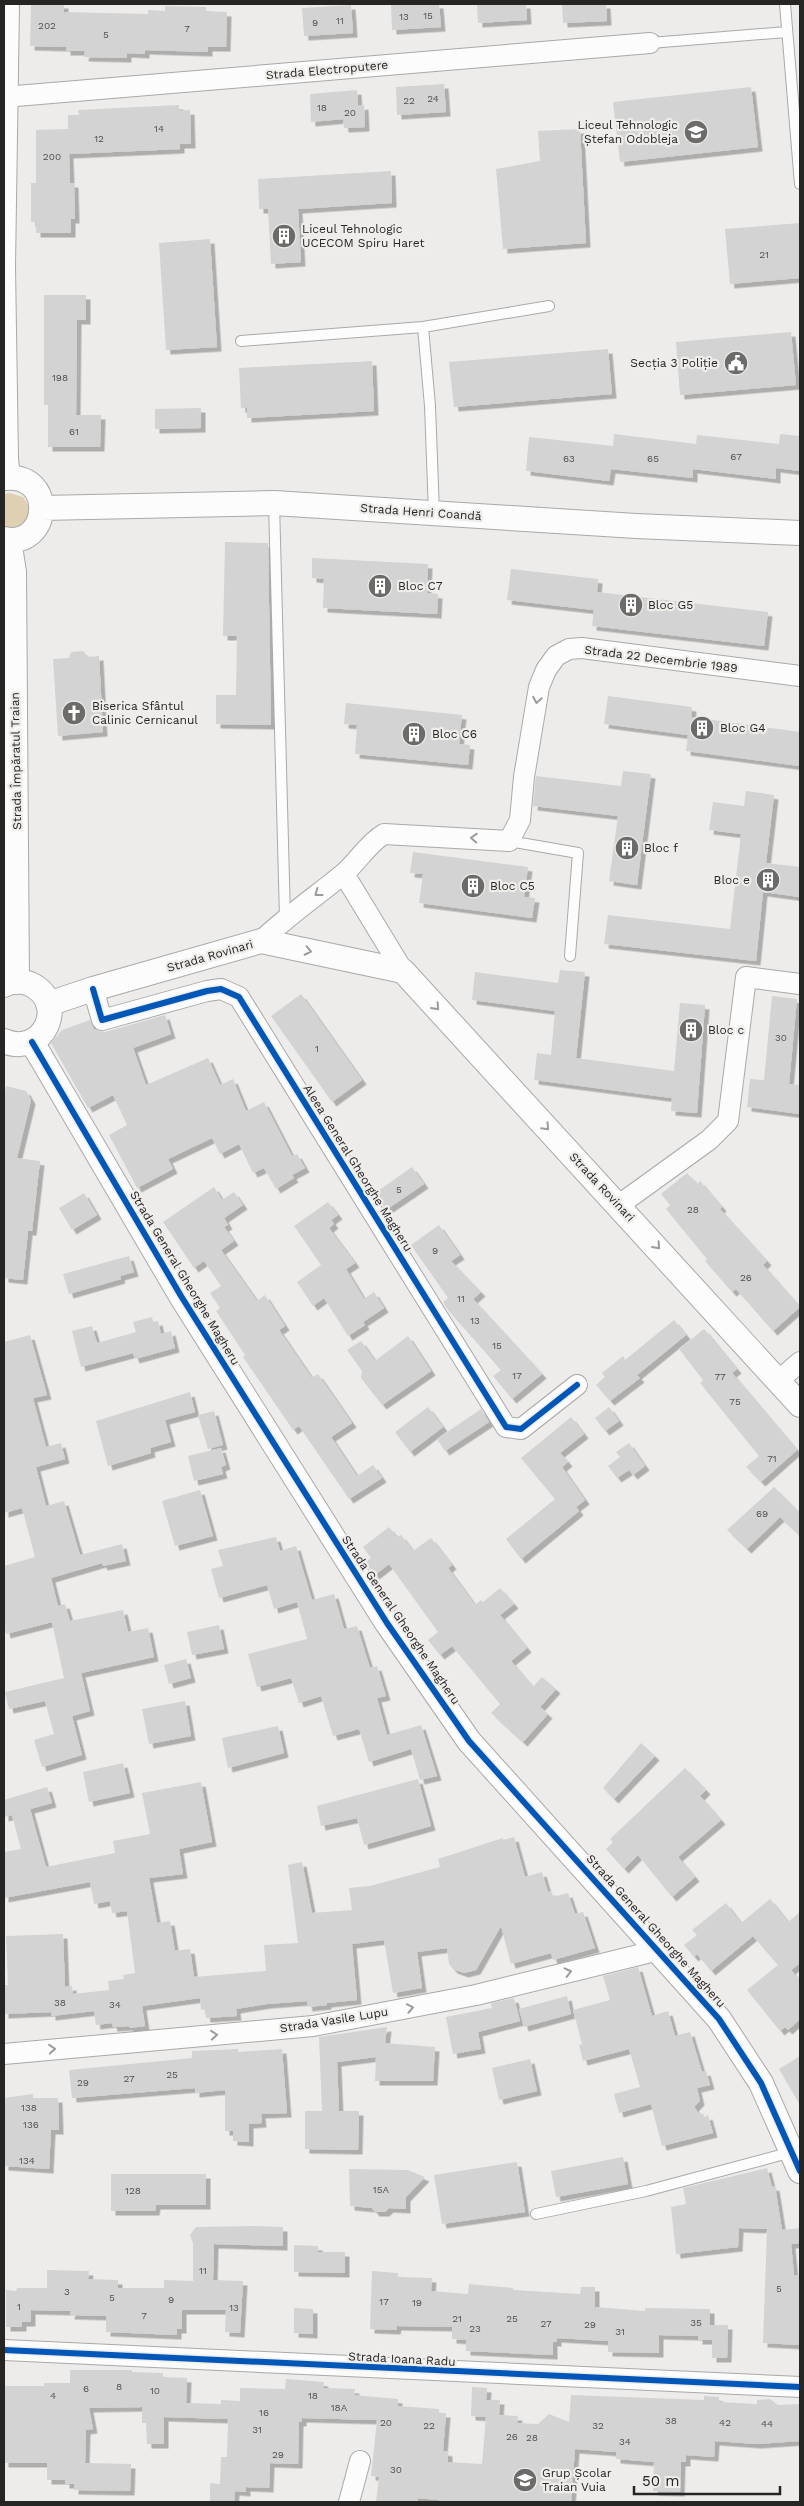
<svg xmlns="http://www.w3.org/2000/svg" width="804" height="2506" font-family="'Work Sans',sans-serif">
<defs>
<filter id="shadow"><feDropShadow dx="4.5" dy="4.5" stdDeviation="0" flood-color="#0004"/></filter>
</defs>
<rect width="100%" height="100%" fill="#edeceb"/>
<!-- green -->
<path fill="#e0d0b3" d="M10 493 23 497C34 511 29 519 18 530H4V494Z"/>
<!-- building -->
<path fill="#d3d3d3" filter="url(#shadow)" d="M31 4H64V12L148 14V10L165 11V6L206 7V11L227 12 226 47H208V52L145 50V54L127 53V58L84 57 85 51H66V47L30 46Z
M391 4H439L441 27 392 30Z
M477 4H526L527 20 478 23Z
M562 4H606L607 21 563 23Z
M351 5 353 33 304 36 302 8Z
M444 84 446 112 397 115 396 87Z
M751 87 758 147 620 162 613 102Z
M357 90 358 106 364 105 365 127 344 128 343 119 311 122 310 94Z
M179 105V111L190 110 191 144H180V149L69 154 70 183H74L75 219H71V233H36V222H31V183H36V130L68 129V115H79L78 110Z
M580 129 586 243 503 249 496 169 540 161 538 131Z
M391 171 392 203 298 209 301 262 271 264 268 209H259L258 179Z
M800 223V278L730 284 725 229Z
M210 239 217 347 166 350 159 243Z
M44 295H86V320H77L76 415H101L100 447H48V405H44Z
M791 332 796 385 680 395 676 342Z
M608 349 612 394 454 407 449 362Z
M372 361 374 411 247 418V408H241L239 368Z
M201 408V428L155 429V409Z
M614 434 696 444 697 435 779 444 780 434 800 436V471L776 468V479L693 469V478L611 469 609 481 526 471 529 437 613 446Z
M225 542 268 543 271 725 216 724V695H236L237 636H223Z
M312 558 428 564 427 593 438 594 437 614 323 608 324 579 312 578Z
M511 569 598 579 597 592 768 612 764 646 592 626 594 610 507 600Z
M83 651 88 657 99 656 103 732 58 736 53 659 69 658 71 652Z
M608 696 692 707 691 717 800 732V766L686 751 688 735 604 724Z
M346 703 462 715 459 744 470 745 468 765 355 754 357 725 344 724Z
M623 771 651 774 637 885 609 881 618 816 533 806 536 776 621 786Z
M746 791 774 795 766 863 800 867V897L763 892 756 961 604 944 608 915 730 929 741 834 709 830 713 802 744 806Z
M413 852 528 867 524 897 535 898 532 918 419 903 423 874 410 873Z
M560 970 585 972 576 1058 674 1071 680 1003 705 1005 697 1113 671 1111 672 1098 534 1080 537 1053 551 1055 555 1011 472 1000 475 972 558 983Z
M301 994 362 1080 332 1102 271 1016Z
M772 996 797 999 789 1084 800 1085V1114L747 1107 750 1079 764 1080Z
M165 1015 171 1034 133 1048 146 1085 208 1058 220 1085 233 1079 246 1111 264 1102 292 1156 297 1154 305 1168 292 1175 294 1178 276 1189 264 1168 253 1173 239 1144 220 1154 212 1138 168 1159 173 1169 137 1188 109 1135 127 1125 113 1095 88 1108 51 1043 62 1030 90 1020 94 1029 105 1032Z
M6 1086 26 1091 31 1100 17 1158 40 1161 32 1231H28L23 1280 4 1278V1096Z
M412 1167 424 1184 386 1210 375 1193Z
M687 1173 697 1184 700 1181 722 1207 720 1209 767 1261 763 1265 800 1307 773 1331 736 1289 732 1292 705 1261 707 1259 666 1209 670 1205 661 1194Z
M214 1187 222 1200 234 1192 243 1205 224 1218 228 1225 224 1227 234 1241 221 1250 257 1301 265 1295 285 1326 279 1330 312 1378 318 1374 352 1423 331 1437 357 1476 373 1465 382 1478 349 1499 299 1426 293 1430 243 1357 245 1355 216 1311 220 1308 210 1293 221 1286 204 1261 194 1268 163 1222Z
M84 1193 97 1215 72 1230 59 1208Z
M328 1202 338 1215 331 1220 334 1224 329 1228 355 1263 346 1269 364 1299 374 1292 384 1308 363 1322 365 1325 348 1336 324 1298 313 1306 297 1282 321 1265 294 1226Z
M439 1225 460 1255 451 1261 481 1292 473 1299 542 1374 512 1399 493 1376 501 1370 448 1310 443 1302 448 1298 411 1245Z
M129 1256 134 1272 120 1276 121 1279 69 1294 63 1274Z
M152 1317 153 1322 158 1321 161 1334 171 1331 175 1348 135 1359 133 1353 81 1367 72 1331 92 1326 97 1343 136 1332 133 1322Z
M674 1320 686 1335 637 1375 640 1378 610 1401 596 1385 605 1377 602 1373 623 1356 625 1360Z
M704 1329 737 1369 732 1373 797 1450 761 1482 746 1467 759 1456 700 1383 703 1380 679 1349Z
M30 1335 47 1395 33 1398 46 1447 61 1443 65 1459 36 1467 46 1506 64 1501 80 1555 122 1544 126 1561 103 1566 102 1563 51 1578 58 1606 65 1604 70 1621 123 1610 128 1632 148 1628 154 1657 81 1673 90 1711 72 1716 82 1755 42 1767 34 1740 54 1734 45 1701 9 1709 5 1692 64 1678 52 1622 6 1634 4 1624V1566L35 1557 22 1508 4 1513V1342Z
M408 1336 431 1371 382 1405 361 1378 362 1371 347 1350 361 1341 375 1361Z
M190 1392 195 1412 165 1420 171 1442 150 1448 151 1453 108 1466 96 1421Z
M428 1407 443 1427 410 1452 395 1432Z
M609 1407 619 1421 605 1431 595 1418Z
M481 1409 489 1422 445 1451 437 1439Z
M214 1411 223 1445 208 1449 198 1415Z
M571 1417 584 1434 560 1453 568 1462 562 1467 585 1500 576 1507 579 1511 521 1559 506 1539 555 1499 521 1458Z
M629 1443 645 1466 633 1475 629 1470 617 1478 608 1466 620 1457 616 1452Z
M221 1448 226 1465 221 1467 223 1474 194 1481 188 1456Z
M774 1487 800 1513V1536L780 1517 747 1549 727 1530Z
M200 1490 213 1536 175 1546 162 1501Z
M389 1527 397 1537 401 1535 413 1551 431 1538 452 1565 448 1568 475 1605 481 1600 483 1602 500 1588 514 1604 500 1615 527 1648 511 1661 533 1687 542 1677 556 1689 540 1707 548 1714 523 1742 491 1713 500 1704 452 1646 440 1655 428 1640 438 1632 389 1564 375 1575 365 1562 371 1558 363 1547Z
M276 1537 280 1551 296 1546 312 1600 334 1594 344 1629 357 1626 370 1668 377 1666 386 1696 377 1698 387 1735 421 1725 437 1776 420 1780 411 1749 369 1762 359 1729 333 1736 321 1696 299 1703 291 1678 257 1687 248 1654 307 1639 297 1602 274 1609 267 1585 219 1598 211 1569 223 1566 218 1550Z
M219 1625 224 1649 192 1655 187 1632Z
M186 1659 191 1678 169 1684 164 1665Z
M185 1701 191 1736 149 1744 142 1709Z
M278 1726 284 1753 228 1768 222 1738Z
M641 1743 655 1756 614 1799 603 1788Z
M123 1763 130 1793 89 1802 83 1772Z
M685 1768 706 1790 700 1796 721 1820 678 1857 695 1877 672 1897 638 1855 624 1869 606 1849 613 1842 610 1839Z
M418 1779 431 1826 364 1845 357 1818 321 1826 317 1806Z
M201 1782 212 1842 179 1849 183 1874 149 1878 157 1923 170 1921 175 1951 190 1949 194 1977 266 1971 264 1945 298 1943 288 1865 302 1862 312 1913 352 1910 349 1888 370 1886 440 1867 438 1859 503 1838V1840L514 1837 525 1877 542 1872 548 1892 551 1891 553 1897 568 1893 575 1914 583 1912 595 1948 553 1960 551 1953 511 1964 501 1926 476 1970 464 1973 453 1969 449 1964 447 1948 417 1952 422 1988 393 1993 384 1940 352 1944 357 2000 327 2003V2005L308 2007 307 2001 267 2004 236 2009 237 2016 206 2018 205 2009 201 2010 200 1998 142 2006 145 2026 129 2028V2026L113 2027 112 2023 96 2025 94 2011 51 2016V2012L4 2014V1985H8L6 1936 63 1934 65 1987 72 1986 73 1994 109 1990 108 1981 124 1979 123 1975 135 1973 127 1911 112 1913 110 1901 94 1904 90 1882 4 1898V1852L21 1849 12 1815 4 1817V1800L47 1787 52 1803 30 1809 46 1867 115 1853 113 1841 150 1834 142 1793Z
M770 1899 788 1922 800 1912V1963L791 1970 800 1981V2019L788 2030 785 2027 780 2031 747 1990 778 1965 753 1936 711 1971 697 1954 694 1957 684 1945 697 1935 692 1930 726 1903 741 1923Z
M638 1967 652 2016 668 2011 675 2036 690 2032 702 2072 706 2071 710 2085 697 2088 700 2101 694 2107 700 2115 703 2113 704 2117 708 2115 713 2133 662 2146 651 2104 619 2113 614 2094 640 2087 629 2049 583 2061 579 2045 582 2044 573 2010 610 2000 603 1976Z
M567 1996 571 2014 524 2027 519 2009Z
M514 1998 520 2021 478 2032 481 2049 453 2054 446 2017 492 2008 491 2003Z
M387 2027 385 2043 435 2047 433 2081H375L376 2057 337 2062 339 2111H359L358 2150 305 2149V2111H322L319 2037Z
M238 2049V2052L282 2049 287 2113 261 2114 262 2123 249 2124V2142L233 2141V2131H225V2090L195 2093V2088L72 2098 69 2070 192 2058V2051Z
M800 2056V2105L779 2069Z
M530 2059 537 2091 499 2100 492 2068Z
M33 2094V2098H58L59 2130H51L49 2169 4 2166V2098Z
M623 2157 628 2184 556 2197 551 2171Z
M517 2162 525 2212 442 2224 434 2175Z
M767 2168 772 2187 775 2186 782 2230 800 2228V2243L791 2244 794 2275H800V2345L763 2343 767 2229 739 2228 738 2247 676 2254 671 2207 686 2204 683 2188Z
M349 2169 408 2170 425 2177 406 2197V2209L389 2208 385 2212H375L372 2208 350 2206Z
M111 2174H206V2205H156L155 2211H111Z
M255 2226 283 2227V2246L214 2244 213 2280 243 2281 240 2333 225 2332 226 2310H182V2329H177V2335L106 2332V2316L70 2315 71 2311 31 2310V2322H22V2327H6V2290L16 2291 17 2288H47V2270L89 2271 88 2279 118 2280V2288H164V2280L193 2281V2243L190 2235 196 2227Z
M294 2245 318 2246V2252H345V2273L294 2272Z
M372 2271 398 2273V2277L432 2278 431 2291 468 2294 469 2284 513 2288V2290L580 2294 581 2287H595V2307L645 2311V2308L710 2309V2325H728L727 2358H712V2340H698V2336L659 2335V2353L608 2352V2341L557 2338V2342H553V2355L466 2351V2340L452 2339V2327L397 2326 396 2330 370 2329Z
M294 2308 313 2309V2334L294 2333Z
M70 2370H132V2372L163 2373V2377L187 2378 186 2403 221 2404V2400L240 2401V2388L285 2389 286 2379 324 2382 323 2388 355 2389 354 2395 398 2399V2406L439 2409V2413H446L443 2451 448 2452V2462L482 2464 486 2417 471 2416 472 2387 487 2388 486 2400H500L499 2415 518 2416 517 2423 538 2424 549 2414 569 2422 571 2395 704 2400V2396L719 2397V2402L757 2404V2400L770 2399 778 2405 800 2404V2441L757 2444 715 2441 714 2457 686 2455V2462H681L680 2492 653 2491 654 2462 616 2459V2452L575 2449 571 2502H458L418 2498V2502H376L379 2477 371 2476 377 2420 302 2418V2422H299L298 2464 270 2463 269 2488 246 2487V2492L235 2491 234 2502H210V2483L220 2484 221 2457H227L228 2419 164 2417V2444H147L146 2423H142V2407L89 2408 93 2429 86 2430 85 2463 131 2464 130 2491 74 2490V2484H65V2480H47V2463H4V2386H44V2383H70Z"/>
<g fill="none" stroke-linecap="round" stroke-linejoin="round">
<!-- service casing -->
<g stroke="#aaa9a8" stroke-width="12">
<path id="service" d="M785 4 800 184
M650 43 787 32
M423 327 430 406 434 513
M241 341 423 327 549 306
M274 503 285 918
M509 841 578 853 570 956
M536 2214 646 2191 792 2152"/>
</g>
<!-- minor casing -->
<g stroke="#aaa9a8" stroke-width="22">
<path id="minor" d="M9 4 5 266 8 459 10 477
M4 97 650 43
M344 874 403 971
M261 941C286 917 315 897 342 875 358 862 367 844 384 834L509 841 520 820 524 777 539 687 546 670 556 656 569 649 582 648 800 676
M93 989 102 1020 207 991 221 989 239 997 506 1427 521 1429 577 1385
M619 1205 709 1140 728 1121 746 977 800 984
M779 1380 800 1362
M4 2054 313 2026 476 1995 659 1950
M4 2350 800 2387
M349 2502 360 2461"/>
</g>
<!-- tertiary casing -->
<g stroke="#aaa9a8" stroke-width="26">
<path id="tertiary" d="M4 478C57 472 50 549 4 539
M42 508 274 503 636 526 800 533
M9 540 14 572 17 982
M4 985C11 981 22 980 30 984 69 1002 44 1058 4 1041
M48 1004 93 989 261 941 403 971 800 1405
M32 1042 181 1296 387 1623 469 1741 719 2019 761 2083 800 2171"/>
</g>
<!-- service -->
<use href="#service" stroke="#fcfcfc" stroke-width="10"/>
<!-- minor -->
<use href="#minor" stroke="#fcfcfc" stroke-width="20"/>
<!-- tertiary -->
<use href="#tertiary" stroke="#fcfcfc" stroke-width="24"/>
<!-- cycleway casing -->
<g stroke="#eeedea" stroke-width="9">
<path id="cycleway" d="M93 989 102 1020 207 991 221 989 239 997 506 1427 521 1429 577 1385
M32 1042 181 1296 387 1623 469 1741 719 2019 761 2083 800 2171
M4 2350 800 2387"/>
</g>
<!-- cycleway -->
<use href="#cycleway" stroke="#0057b8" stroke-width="6"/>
</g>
<!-- one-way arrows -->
<defs><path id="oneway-chevron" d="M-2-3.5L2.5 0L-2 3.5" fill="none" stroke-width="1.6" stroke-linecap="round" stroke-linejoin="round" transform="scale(1.25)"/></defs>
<g stroke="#9c9b9b">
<use href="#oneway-chevron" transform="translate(537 700) rotate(100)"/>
<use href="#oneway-chevron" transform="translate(474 838) rotate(-176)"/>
<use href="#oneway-chevron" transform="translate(318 893) rotate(143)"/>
<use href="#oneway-chevron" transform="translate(308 951) rotate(12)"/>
<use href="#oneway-chevron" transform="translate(436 1007) rotate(48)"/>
<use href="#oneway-chevron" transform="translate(546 1127) rotate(47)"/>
<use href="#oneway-chevron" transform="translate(657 1246) rotate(48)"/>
<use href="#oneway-chevron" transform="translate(568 1972) rotate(-14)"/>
<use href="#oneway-chevron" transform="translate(410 2008) rotate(-11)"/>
<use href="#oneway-chevron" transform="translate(214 2035) rotate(-5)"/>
<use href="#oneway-chevron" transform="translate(52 2049) rotate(-5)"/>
</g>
<!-- icons -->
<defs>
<g id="school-disc" transform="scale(1.25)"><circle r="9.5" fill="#6c6b6a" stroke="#eeedea"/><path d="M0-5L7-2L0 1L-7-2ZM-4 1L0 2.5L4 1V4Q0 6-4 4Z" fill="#fff"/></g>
<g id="building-disc" transform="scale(1.25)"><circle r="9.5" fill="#6c6b6a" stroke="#eeedea"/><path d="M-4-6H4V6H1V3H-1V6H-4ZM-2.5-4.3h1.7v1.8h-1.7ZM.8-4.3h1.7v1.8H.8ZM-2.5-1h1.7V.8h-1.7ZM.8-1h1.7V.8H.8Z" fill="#fff"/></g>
<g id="civic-disc" transform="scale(1.25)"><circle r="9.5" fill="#6c6b6a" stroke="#eeedea"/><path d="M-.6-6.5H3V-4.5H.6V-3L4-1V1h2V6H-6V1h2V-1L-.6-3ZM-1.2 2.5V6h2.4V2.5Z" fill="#fff"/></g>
<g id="church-disc" transform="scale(1.25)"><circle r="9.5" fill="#6c6b6a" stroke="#eeedea"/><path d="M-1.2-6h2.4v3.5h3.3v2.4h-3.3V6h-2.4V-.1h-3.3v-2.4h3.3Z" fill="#fff"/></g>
</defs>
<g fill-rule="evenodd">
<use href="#school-disc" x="696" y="132"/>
<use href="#building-disc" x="284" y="236"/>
<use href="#civic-disc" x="736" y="363"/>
<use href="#building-disc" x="380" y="586"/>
<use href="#building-disc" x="631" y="605"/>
<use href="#church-disc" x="74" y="713"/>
<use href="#building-disc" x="702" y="728"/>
<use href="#building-disc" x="414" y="734"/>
<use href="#building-disc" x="627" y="848"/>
<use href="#building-disc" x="768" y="880"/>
<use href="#building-disc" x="473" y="886"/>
<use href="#building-disc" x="691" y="1030"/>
<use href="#school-disc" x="525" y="2480"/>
</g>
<g text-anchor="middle" stroke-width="4.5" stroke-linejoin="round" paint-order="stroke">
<!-- number labels -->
<g font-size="10" fill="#515050">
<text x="428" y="19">15</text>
<text x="404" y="20">13</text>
<text x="340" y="24">11</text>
<text x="315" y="26">9</text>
<text x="47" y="29">202</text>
<text x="187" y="32">7</text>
<text x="106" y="38">5</text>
<text x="433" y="102">24</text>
<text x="409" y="104">22</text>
<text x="322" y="111">18</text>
<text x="350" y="116">20</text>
<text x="159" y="132">14</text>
<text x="99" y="142">12</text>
<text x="52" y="160">200</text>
<text x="764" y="258">21</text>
<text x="60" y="381">198</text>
<text x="74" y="435">61</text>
<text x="736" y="460">67</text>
<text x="569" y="462">63</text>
<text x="653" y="462">65</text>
<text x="781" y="1041">30</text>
<text x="317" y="1052">1</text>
<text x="399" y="1193">5</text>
<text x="693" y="1213">28</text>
<text x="435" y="1254">9</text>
<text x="746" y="1281">26</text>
<text x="461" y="1302">11</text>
<text x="475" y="1324">13</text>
<text x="497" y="1349">15</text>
<text x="517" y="1379">17</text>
<text x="720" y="1380">77</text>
<text x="735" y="1405">75</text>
<text x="772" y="1462">71</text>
<text x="762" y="1517">69</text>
<text x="60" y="2006">38</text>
<text x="115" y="2008">34</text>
<text x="172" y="2078">25</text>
<text x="129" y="2082">27</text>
<text x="83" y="2086">29</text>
<text x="29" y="2111">138</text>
<text x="31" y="2128">136</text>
<text x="27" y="2164">134</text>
<text x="381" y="2193">15A</text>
<text x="133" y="2194">128</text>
<text x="203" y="2274">11</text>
<text x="779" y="2292">5</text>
<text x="67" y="2295">3</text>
<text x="112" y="2301">5</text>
<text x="171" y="2303">9</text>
<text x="384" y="2305">17</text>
<text x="417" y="2306">19</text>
<text x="19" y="2310">1</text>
<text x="234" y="2311">13</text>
<text x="144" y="2319">7</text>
<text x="457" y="2322">21</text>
<text x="512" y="2322">25</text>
<text x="696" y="2326">35</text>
<text x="546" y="2327">27</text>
<text x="590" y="2328">29</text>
<text x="475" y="2332">23</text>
<text x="620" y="2335">31</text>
<text x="119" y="2390">8</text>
<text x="86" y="2392">6</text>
<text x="155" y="2394">10</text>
<text x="53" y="2399">4</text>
<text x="313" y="2399">18</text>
<text x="339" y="2411">18A</text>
<text x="264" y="2416">16</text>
<text x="671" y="2424">38</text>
<text x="386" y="2426">20</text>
<text x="725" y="2426">42</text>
<text x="767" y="2427">44</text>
<text x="429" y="2429">22</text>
<text x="598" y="2429">32</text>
<text x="257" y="2433">31</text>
<text x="512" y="2440">26</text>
<text x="532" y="2441">28</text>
<text x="625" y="2445">34</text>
<text x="278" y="2458">29</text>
<text x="396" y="2473">30</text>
</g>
<!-- street labels -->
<g font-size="12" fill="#262524" stroke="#eeedea">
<text transform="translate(327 70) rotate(-5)" y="4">Strada Electroputere</text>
<text transform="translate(421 512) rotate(4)" y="4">Strada Henri Coandă</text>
<text transform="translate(661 659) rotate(7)" y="4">Strada 22 Decembrie 1989</text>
<text transform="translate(16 761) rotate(-91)" y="4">Strada Împăratul Traian</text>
<text transform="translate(210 956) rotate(-16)" y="4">Strada Rovinari</text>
<text transform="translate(358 1168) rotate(58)" y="4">Aleea General Gheorghe Magheru</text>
<text transform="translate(602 1187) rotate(47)" y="4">Strada Rovinari</text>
<text transform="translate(185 1278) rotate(59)" y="4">Strada General Gheorghe Magheru</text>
<text transform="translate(401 1620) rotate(56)" y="4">Strada General Gheorghe Magheru</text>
<text transform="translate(656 1931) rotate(48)" y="4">Strada General Gheorghe Magheru</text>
<text transform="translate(334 2020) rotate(-9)" y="4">Strada Vasile Lupu</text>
<text transform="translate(402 2359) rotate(3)" y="4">Strada Ioana Radu</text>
</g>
<!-- poi labels -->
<g font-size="12" fill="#262524" stroke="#eeedea" text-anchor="start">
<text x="678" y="129" text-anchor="end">Liceul Tehnologic<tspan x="678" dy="14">Ștefan Odobleja</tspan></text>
<text x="302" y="233">Liceul Tehnologic<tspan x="302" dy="14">UCECOM Spiru Haret</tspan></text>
<text x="718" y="367" text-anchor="end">Secția 3 Poliție</text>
<text x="398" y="590">Bloc C7</text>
<text x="648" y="609">Bloc G5</text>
<text x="92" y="710">Biserica Sfântul<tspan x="92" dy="14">Calinic Cernicanul</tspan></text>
<text x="720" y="732">Bloc G4</text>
<text x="432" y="738">Bloc C6</text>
<text x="644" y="852">Bloc f</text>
<text x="750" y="884" text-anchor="end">Bloc e</text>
<text x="490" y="890">Bloc C5</text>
<text x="708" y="1034">Bloc c</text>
<text x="542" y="2477">Grup Școlar<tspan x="542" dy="14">Traian Vuia</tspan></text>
</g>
</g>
<!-- border -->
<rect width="804" height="2506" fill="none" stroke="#262524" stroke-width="10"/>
<!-- scale -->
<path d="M634 2486v8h146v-8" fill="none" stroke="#262524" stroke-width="2.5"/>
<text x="642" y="2486" font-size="15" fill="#262524" stroke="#eeedea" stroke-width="4" paint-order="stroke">50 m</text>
</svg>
